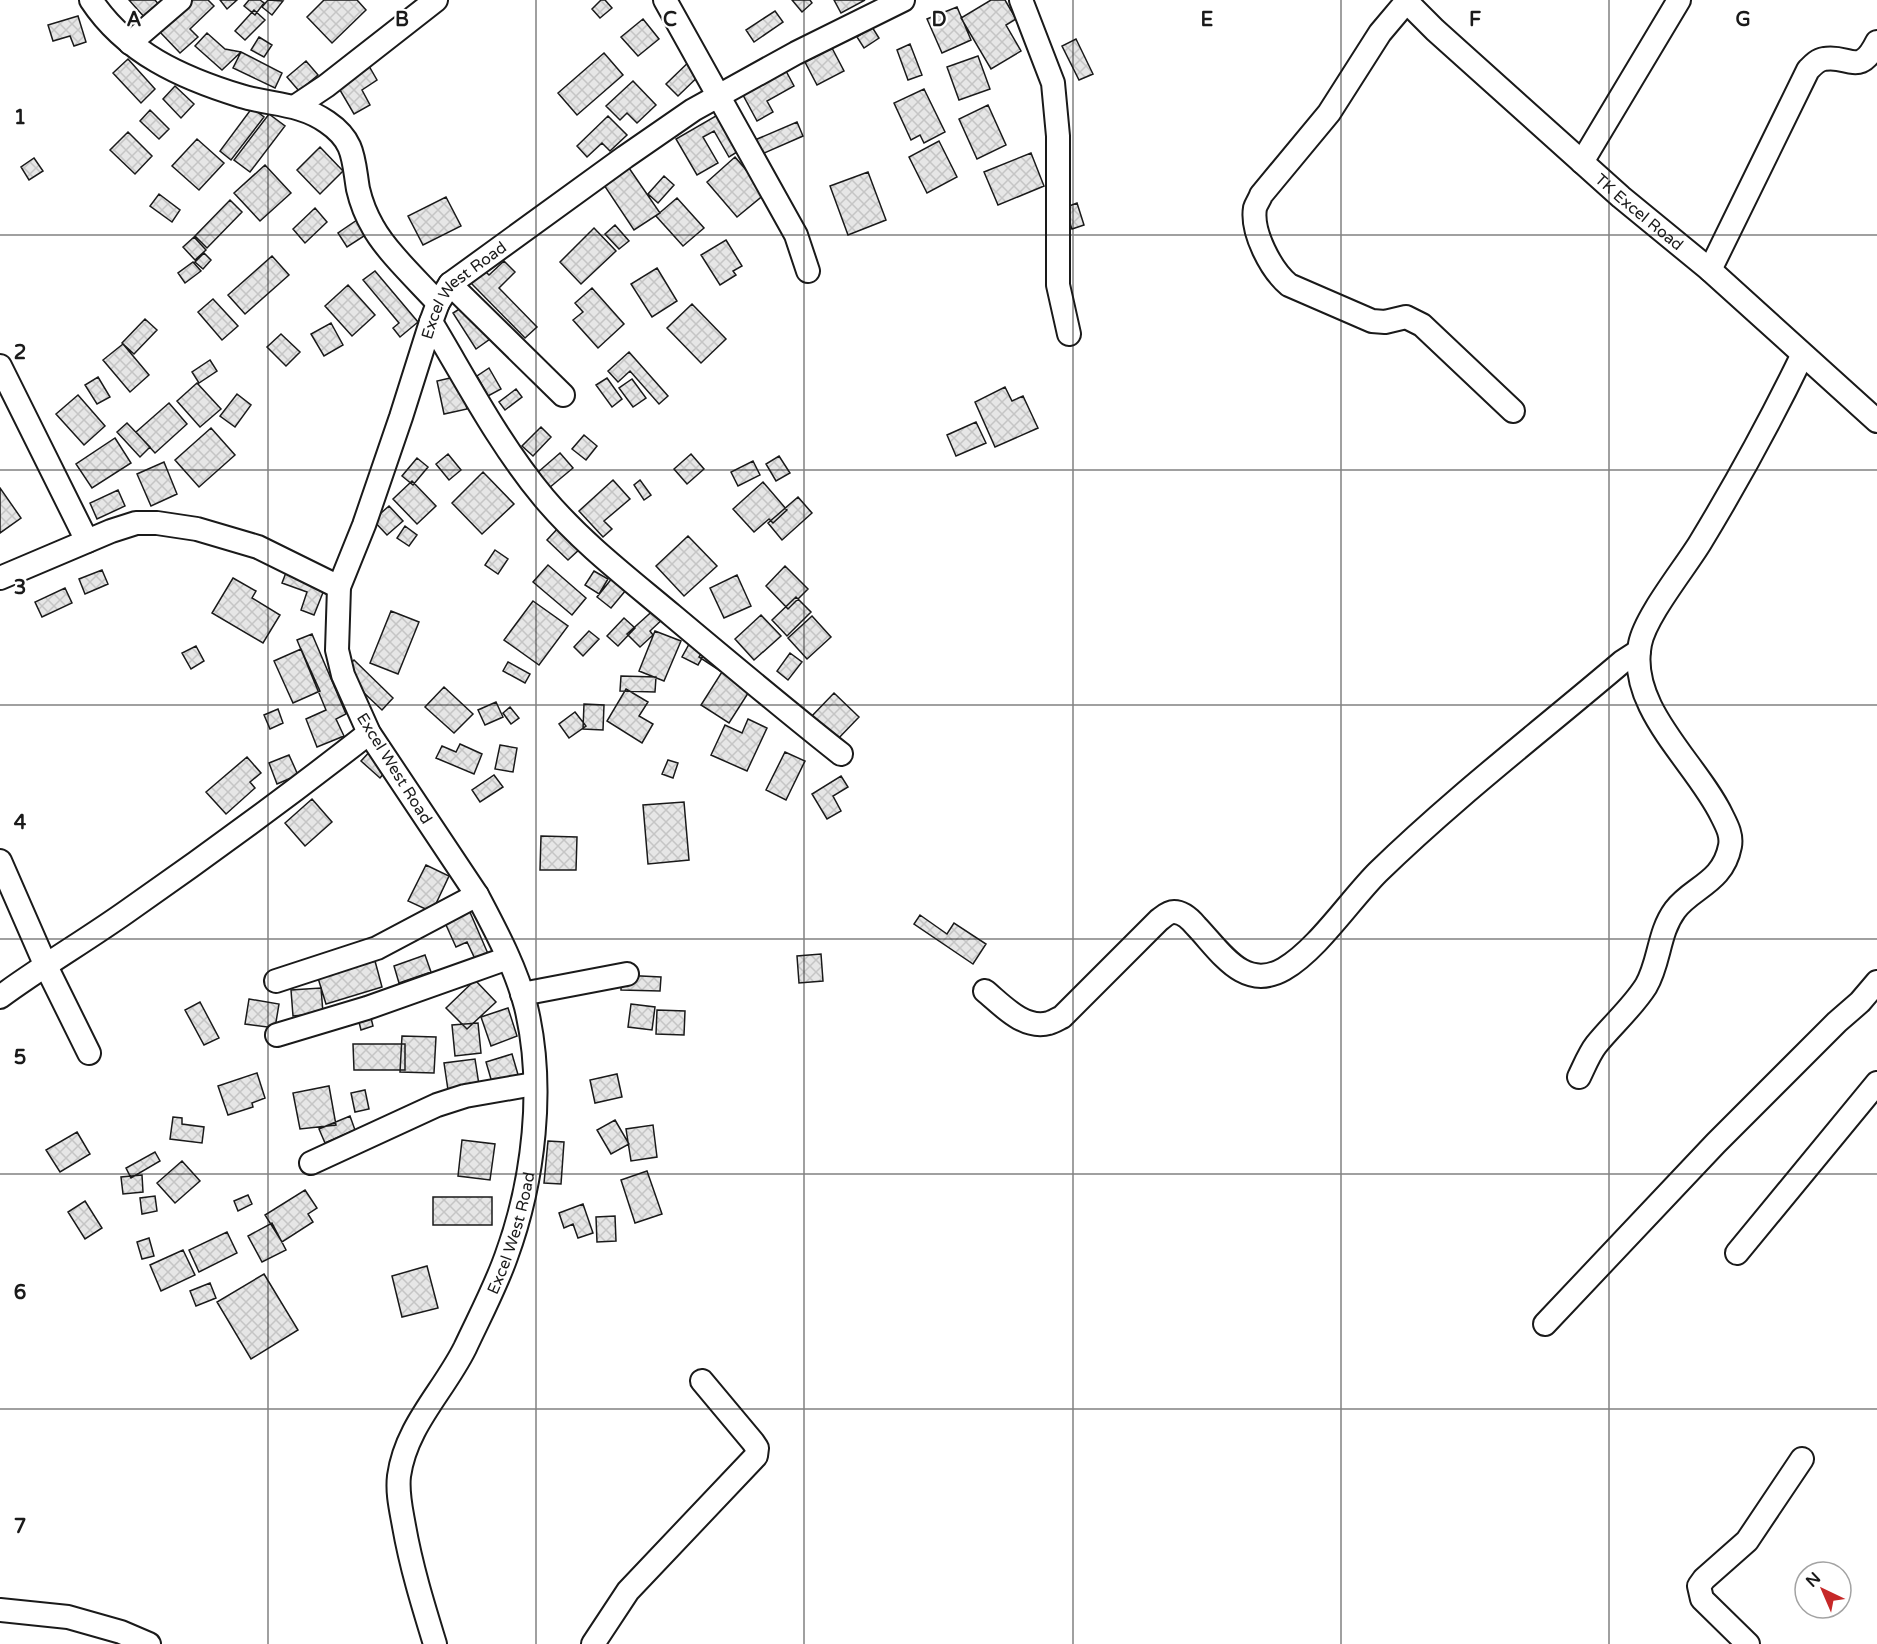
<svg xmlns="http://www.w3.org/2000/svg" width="1877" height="1644" font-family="'Varela Round',sans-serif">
<defs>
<pattern id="building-cross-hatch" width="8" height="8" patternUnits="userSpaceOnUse" patternTransform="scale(1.5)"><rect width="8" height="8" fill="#e6e6e6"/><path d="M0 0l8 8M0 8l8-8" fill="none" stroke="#c5c5c5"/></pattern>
</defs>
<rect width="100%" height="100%" fill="#fff"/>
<!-- building -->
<path fill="url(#building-cross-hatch)" stroke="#1a1a1a" stroke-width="1.5" d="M129 0H155L160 6 146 19Z
M193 0H208L214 6 190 29 198 37 180 53 159 31Z
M220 0H237L227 9Z
M249 0H260L264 3 255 15 244 6Z
M268 0 283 1 272 15 262 7Z
M324 0H357L366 10 332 43 307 17Z
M601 0H605L612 8 600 18 592 9Z
M792 0H810L812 3 802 12Z
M834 0H865L841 13Z
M991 0H1005L1016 19 1006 25 1021 51 991 69 961 18Z
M957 7 971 40 942 53 927 19Z
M254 10 265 20 245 40 235 31Z
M775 11 783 22 754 42 746 30Z
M78 16 86 42 74 46 70 36 53 41 48 25Z
M643 19 659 39 638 56 621 37Z
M872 27 879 38 864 48 857 37Z
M207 33 225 49 241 52 222 70 195 46Z
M259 37 272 45 264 57 251 50Z
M1076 39 1093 74 1079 80 1062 46Z
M910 44 922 75 908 80 897 50Z
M832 48 844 71 817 85 805 62Z
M241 52 282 73 275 88 233 68Z
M604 53 623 75 577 115 558 93Z
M697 54 709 66 678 96 666 84Z
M978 56 990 89 959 100 947 67Z
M128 59 155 89 141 103 113 73Z
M306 61 318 75 299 91 287 77Z
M369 66 377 80 362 90 370 105 354 114 337 85Z
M786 71 794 86 767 101 773 112 757 121 743 95Z
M633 81 656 105 637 123 627 113 620 120 606 106Z
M175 86 194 104 181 118 163 99Z
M924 89 945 132 924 143 920 135 911 140 894 103Z
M988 105 1006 145 977 159 959 119Z
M252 108 264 117 231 160 220 151Z
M150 110 169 129 159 139 140 121Z
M721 113 742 149 729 157 714 131 703 137 718 163 697 175 676 139Z
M269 114 285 126 250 172 234 160Z
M608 116 627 135 610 151 602 143 587 157 577 146Z
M797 122 803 136 762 154 755 140Z
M128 132 152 156 135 174 110 150Z
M197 139 224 163 199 190 172 166Z
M939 141 957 177 927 193 909 157Z
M320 147 343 171 320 194 297 170Z
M1031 153 1044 186 998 205 984 172Z
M735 157 766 193 737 217 707 182Z
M34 158 43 171 29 180 21 167Z
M265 165 291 193 260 221 234 193Z
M629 168 660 213 634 230 604 185Z
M868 172 886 220 848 235 830 186Z
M664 176 674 185 658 203 648 194Z
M159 194 180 210 172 222 150 206Z
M446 197 461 226 423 245 408 216Z
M677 198 704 228 683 246 656 216Z
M230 200 242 212 207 248 195 236Z
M1077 203 1084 225 1072 229 1064 208Z
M315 208 327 222 305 243 293 229Z
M357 220 367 234 347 247 338 233Z
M615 225 629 241 619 249 605 234Z
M594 228 616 251 581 284 560 262Z
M194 237 206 250 195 260 183 247Z
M726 240 742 266 733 271 736 275 720 285 701 255Z
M204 253 211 260 203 269 195 262Z
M272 256 289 275 245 314 228 295Z
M504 261 515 272 499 288 537 327 525 338 470 282 483 269 489 275Z
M193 262 201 271 185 283 178 273Z
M657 268 677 301 652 317 631 284Z
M375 271 418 322 400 337 393 328 399 323 363 280Z
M348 285 375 315 352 336 325 306Z
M592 288 624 324 598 348 573 320 583 312 575 303Z
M213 299 238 326 222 340 198 312Z
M467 304 490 339 476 349 453 313Z
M692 304 726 339 701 363 667 328Z
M145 319 157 330 134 354 122 343Z
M331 323 343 345 324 356 311 334Z
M281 334 300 352 286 366 267 347Z
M123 344 149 375 130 392 103 360Z
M629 352 668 396 659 404 630 371 618 382 608 371Z
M210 360 217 371 199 383 192 372Z
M489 368 501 389 488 396 477 376Z
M459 376 467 409 444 414 437 381Z
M98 377 110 397 97 404 85 385Z
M607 378 622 399 612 407 596 385Z
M632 379 646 398 633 407 619 388Z
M197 383 221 409 200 427 177 401Z
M1005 387 1012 401 1023 396 1038 428 995 447 975 402Z
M516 389 522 397 505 410 499 402Z
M237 394 251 405 235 427 220 416Z
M78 395 105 426 84 445 56 414Z
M169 403 187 424 155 453 136 432Z
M976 422 986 443 956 456 947 435Z
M127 423 150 447 140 457 117 432Z
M541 427 551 437 533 456 522 446Z
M211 428 235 455 199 487 175 460Z
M584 435 597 446 586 460 572 449Z
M115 438 131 463 92 488 76 464Z
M560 453 573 468 549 488 537 473Z
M448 454 461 470 449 480 436 464Z
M691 454 704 469 687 484 674 469Z
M779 456 790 473 776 481 766 464Z
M417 458 428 467 413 485 402 476Z
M753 461 760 475 738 486 731 472Z
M164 462 177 494 151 506 137 474Z
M483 472 514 504 482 534 452 503Z
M613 480 630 499 604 521 612 529 603 537 579 511Z
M640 480 651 495 644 500 634 485Z
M412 481 436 506 417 524 393 499Z
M763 482 787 510 773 523 769 519 754 532 733 509Z
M0 488 21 518 0 533Z
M118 490 125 506 97 519 90 503Z
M798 497 812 513 782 540 768 523Z
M389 506 403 521 387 535 373 520Z
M405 526 417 535 409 546 397 538Z
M559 527 581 548 568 560 547 540Z
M688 536 717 566 684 596 656 566Z
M495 550 508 559 498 574 485 565Z
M548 565 586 598 572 615 533 582Z
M785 566 808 589 788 609 766 586Z
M102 570 108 584 85 594 79 579Z
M287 570 326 585 314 615 301 610 307 592 282 583Z
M594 571 608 579 599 594 585 585Z
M617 572 631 584 611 608 597 597Z
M737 575 751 606 724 618 710 588Z
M233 578 256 591 252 598 280 615 263 643 212 613Z
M65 588 72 603 42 617 35 602Z
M796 597 811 612 787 636 772 620Z
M533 601 568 626 539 665 504 640Z
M658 606 667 615 650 631 653 635 640 647 627 634Z
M391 611 419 622 398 674 370 663Z
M761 615 781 636 754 660 735 639Z
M812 616 831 637 807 659 788 638Z
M624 618 635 628 618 646 607 636Z
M589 631 599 639 583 656 574 647Z
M655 631 681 641 664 681 639 671Z
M312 634 346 714 336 719 344 736 317 747 306 719 326 710 297 640Z
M693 637 709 646 698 665 682 657Z
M711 639 752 687 729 723 701 705 722 672 699 657Z
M196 646 204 661 191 669 182 653Z
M301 649 320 691 293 703 274 661Z
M790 653 802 662 788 680 777 671Z
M354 660 393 698 382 710 342 672Z
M508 662 530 674 525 683 503 671Z
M621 676 656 677 655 692 620 691Z
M444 687 473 714 454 733 425 707Z
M626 689 648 702 639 716 653 724 642 743 607 721Z
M834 693 859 717 835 742 810 718Z
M496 702 503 717 485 725 478 710Z
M584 704 604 705 603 730 583 729Z
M510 707 519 718 511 724 503 713Z
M278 709 283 723 270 729 264 715Z
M575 712 586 726 569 738 559 724Z
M748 719 767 728 747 771 711 755 725 725 742 733Z
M460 744 482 754 474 774 436 758 442 746 456 752Z
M500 745 517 748 513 772 495 769Z
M374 747 392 764 380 778 361 761Z
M785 752 805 761 786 800 766 790Z
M289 755 298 775 277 784 269 763Z
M247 757 261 773 250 782 255 788 226 814 206 792Z
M668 760 678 763 673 778 662 774Z
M494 775 503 787 480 802 472 790Z
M841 776 848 787 833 796 841 811 827 819 812 794Z
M312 799 332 822 305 846 285 823Z
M684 802 689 860 648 864 643 805Z
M541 836 577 837 576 870H540Z
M426 865 449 876 432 912 408 901Z
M466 903 489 956 476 961 467 942 456 947 441 914Z
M920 915 947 934 954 923 986 944 973 964 914 924Z
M821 954 823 981 799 983 797 956Z
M425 955 431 972 399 983 394 966Z
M375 961 382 987 326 1004 318 978Z
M621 975 661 977 660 991 621 990Z
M475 980 496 1002 467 1029 446 1008Z
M321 988 323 1013 293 1016 291 990Z
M249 999 279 1004 275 1028 245 1024Z
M200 1002 219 1038 204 1045 185 1010Z
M631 1004 655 1007 652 1030 628 1027Z
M508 1008 517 1036 491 1046 481 1017Z
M369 1010 373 1026 361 1030 357 1014Z
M657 1010 685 1011 684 1035 656 1034Z
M478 1023 481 1053 455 1056 452 1025Z
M402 1036 436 1037 434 1073 400 1072Z
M353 1044H405V1070H354Z
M512 1054 519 1078 493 1086 486 1062Z
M475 1059 479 1085 448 1090 444 1063Z
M257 1073 265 1098 252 1103 253 1107 228 1115 218 1086Z
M617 1074 622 1097 595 1103 590 1080Z
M329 1086 336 1125 300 1129 293 1093Z
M365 1090 369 1109 355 1112 351 1093Z
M350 1116 355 1130 325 1143 319 1129Z
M173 1117 182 1118V1124L204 1127 202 1143 170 1139Z
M615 1120 629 1144 611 1154 597 1130Z
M653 1125 657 1157 631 1161 626 1129Z
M77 1132 90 1154 60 1172 46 1150Z
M462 1140 495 1144 490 1180 458 1176Z
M548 1141 564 1142 561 1184 544 1183Z
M155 1152 160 1161 131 1178 126 1168Z
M182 1161 200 1181 175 1203 157 1183Z
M647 1171 662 1214 635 1223 621 1180Z
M142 1175 143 1192 123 1194 121 1177Z
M305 1190 317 1208 308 1214 313 1222 282 1242 265 1215Z
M248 1195 252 1204 238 1211 234 1201Z
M155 1196 157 1211 142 1214 140 1198Z
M433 1197H492V1225H433Z
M85 1201 102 1228 85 1239 68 1212Z
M583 1204 593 1233 578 1238 573 1224 564 1228 559 1213Z
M615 1216 616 1241 597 1242 596 1217Z
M272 1223 286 1250 262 1262 248 1236Z
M227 1232 237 1253 199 1272 189 1250Z
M149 1238 154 1256 142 1259 137 1242Z
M183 1250 195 1275 161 1291 150 1265Z
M427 1266 438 1308 402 1317 392 1276Z
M264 1274 298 1330 251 1359 217 1302Z
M210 1283 216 1298 196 1306 190 1291Z"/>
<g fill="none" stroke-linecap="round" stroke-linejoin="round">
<!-- minor casing -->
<g stroke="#1a1a1a" stroke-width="26">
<g id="minor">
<path d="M91 0C126 53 182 78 241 96 271 105 300 103 327 122 355 141 353 159 358 189 361 202 366 215 373 227 386 251 419 282 438 303"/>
<path d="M665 0 796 235 808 271"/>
<path d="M1021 0 1053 83 1058 136V285L1069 334"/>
<path id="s1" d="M1405 0 1435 30 1621 197 1710 270 1877 421"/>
<path d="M1407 1 1380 33 1329 113 1261 195C1260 199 1256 204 1255 208 1251 232 1271 270 1289 285L1372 321 1385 322 1406 317 1422 325 1513 411"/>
<path d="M130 43 180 0"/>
<path d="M296 106 326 86 436 0"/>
<path d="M1582 162 1679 0"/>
<path d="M1710 270 1808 70C1812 66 1817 60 1824 59 1849 54 1859 78 1877 42"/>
<path d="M450 284 563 395"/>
<path d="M431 322C467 382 499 444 544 498 582 543 628 578 672 615 728 662 784 709 841 754"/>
<path d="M0 366 87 541"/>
<path d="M0 578 111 531 136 523H157L197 529 258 547 339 587"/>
<path d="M0 861 45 964 89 1053"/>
<path d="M276 981 377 948 477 895"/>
<path d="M985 991C1002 1005 1024 1030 1049 1023 1053 1022 1058 1019 1062 1017L1159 920C1163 917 1168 912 1174 912 1183 912 1191 920 1196 926 1221 952 1244 992 1284 969 1317 950 1350 900 1378 872 1455 797 1541 731 1622 662L1639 651"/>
<path d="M522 994 627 974"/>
<path d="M0 997C42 966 87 940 129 910 211 853 291 794 369 733"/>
<path d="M277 1035 367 1008 508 958"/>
<path d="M1579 1077C1584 1067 1589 1054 1596 1045 1612 1025 1632 1008 1646 986 1660 962 1658 933 1675 910 1692 887 1723 883 1730 846 1732 835 1727 826 1722 816 1697 763 1627 708 1640 644 1645 617 1684 569 1700 543 1737 482 1771 420 1802 356"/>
<path d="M311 1163 437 1105 465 1096 534 1084"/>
<path d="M1737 1253 1877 1083"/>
<path d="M1545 1324 1716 1143 1837 1022 1860 1002 1877 982"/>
<path d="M0 1610 68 1617 121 1632 149 1644"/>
<path id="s2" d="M435 1644C423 1605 411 1566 404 1526 401 1509 397 1493 399 1476 406 1426 443 1392 465 1348 479 1318 495 1288 506 1257 534 1181 545 1086 526 1007 516 968 496 931 477 895L369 733 343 675 337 650 339 587 364 525 401 417 431 322 438 303 450 284 625 157 693 110 796 53 903 0"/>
<path d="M593 1644 628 1591 756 1456 757 1448 753 1442 702 1381"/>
<path d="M1748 1644 1702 1599 1699 1586 1704 1579 1747 1541 1802 1459"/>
</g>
</g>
<!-- minor -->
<use href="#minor" stroke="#fff" stroke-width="22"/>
</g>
<!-- grid -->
<path fill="none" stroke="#1a1a1a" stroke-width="1.5" stroke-opacity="0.55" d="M268 0V1644M536 0V1644M804 0V1644M1073 0V1644M1341 0V1644M1609 0V1644M0 235H1877M0 470H1877M0 705H1877M0 939H1877M0 1174H1877M0 1409H1877"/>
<g text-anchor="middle" stroke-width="4.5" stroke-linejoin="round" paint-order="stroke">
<!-- street labels -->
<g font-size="16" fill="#1a1a1a" stroke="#fff">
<text dy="6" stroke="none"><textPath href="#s1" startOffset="316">TK Excel Road</textPath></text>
<text dy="6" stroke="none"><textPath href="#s2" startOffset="1468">Excel West Road</textPath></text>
<text transform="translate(395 768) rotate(58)" y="6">Excel West Road</text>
<text dy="6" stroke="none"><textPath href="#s2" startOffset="442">Excel West Road</textPath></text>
</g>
</g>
<g font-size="20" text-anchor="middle" font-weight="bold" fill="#1a1a1a" stroke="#fff" stroke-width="4.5" stroke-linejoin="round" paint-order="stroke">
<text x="134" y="26">A</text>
<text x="402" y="26">B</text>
<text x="670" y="26">C</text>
<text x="939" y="26">D</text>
<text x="1207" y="26">E</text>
<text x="1475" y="26">F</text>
<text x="1743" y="26">G</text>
<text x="20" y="124">1</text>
<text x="20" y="359">2</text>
<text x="20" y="594">3</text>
<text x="20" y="829">4</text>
<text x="20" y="1064">5</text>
<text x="20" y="1299">6</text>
<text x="20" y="1533">7</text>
</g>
<!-- north arrow -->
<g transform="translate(1823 1590) rotate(316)"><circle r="28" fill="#ffffff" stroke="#a3a3a3" stroke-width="1.5"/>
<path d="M0-4.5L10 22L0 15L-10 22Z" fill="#c62828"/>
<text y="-9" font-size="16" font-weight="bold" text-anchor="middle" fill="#1a1a1a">N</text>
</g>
</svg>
